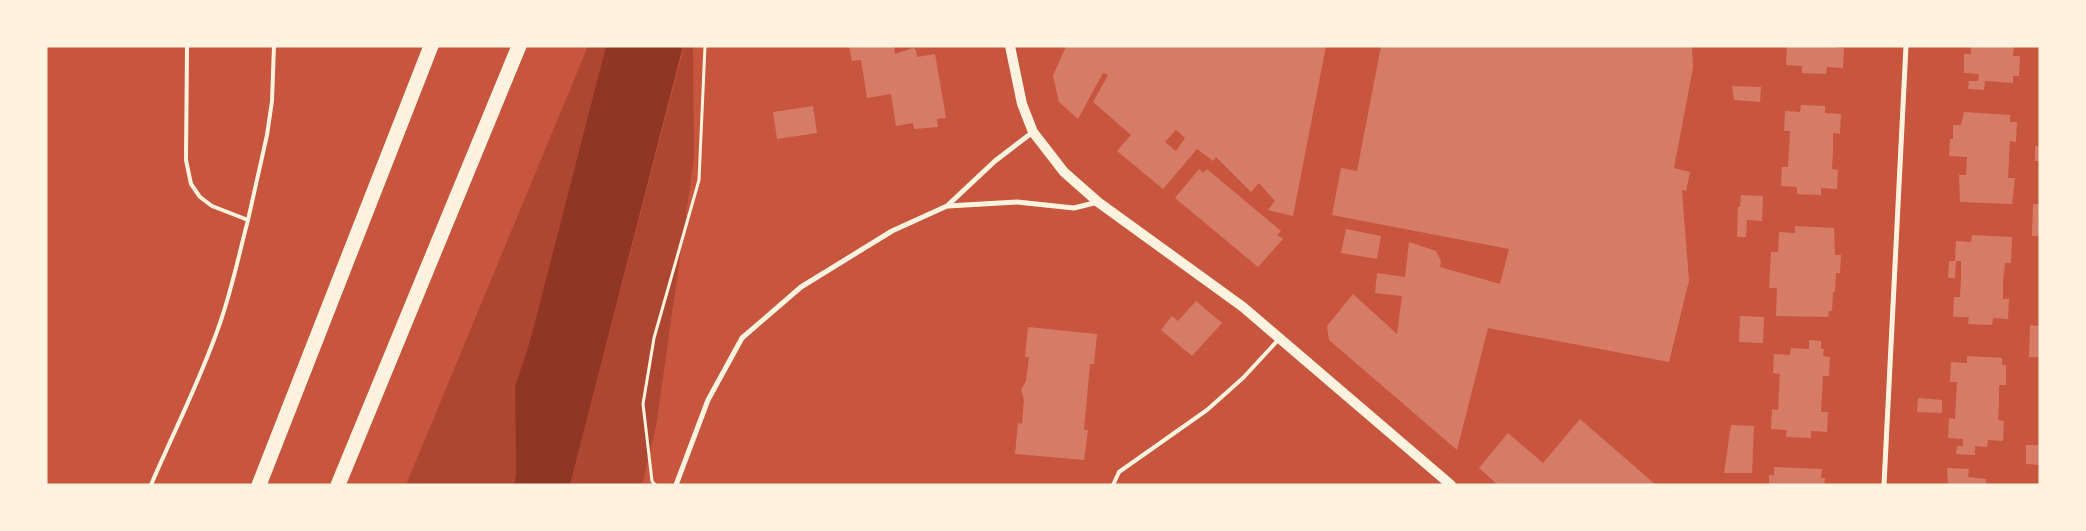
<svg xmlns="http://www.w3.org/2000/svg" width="2086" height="531" font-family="'Nunito Sans',sans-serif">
<rect width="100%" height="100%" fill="#c8553d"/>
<!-- green -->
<path fill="#ae4732" d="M588 46H606L530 341 515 386 516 475 514 485H406Z
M684 46H693L694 158 656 427 642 485H570Z"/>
<!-- water -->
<path fill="#8f3625" d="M606 46H683L570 485H514L516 475 515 386 530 341Z"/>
<!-- building -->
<path fill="#d67c66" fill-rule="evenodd" d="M849 46H894L895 54 913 48 916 50 917 57 935 54 946 118 937 119 938 127 914 129 913 123 896 126 891 94 867 98 861 60 852 61Z
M1066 46H1326L1293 216 1268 210 1275 201 1259 183 1251 192 1216 157 1213 161 1197 149 1163 189 1117 151 1131 135 1093 102 1108 75 1103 73 1078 119 1059 102 1053 76ZM1176 130 1185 138 1176 151 1165 142Z
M1381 46H1692L1693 68 1674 168 1690 172 1686 191 1682 190 1689 281 1669 362 1488 328 1457 450 1329 340 1327 326 1353 294 1397 334 1402 296 1375 293 1377 273 1405 277 1409 242 1436 251 1441 261 1440 267 1500 284 1509 249 1332 215 1341 168 1357 171Z
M1787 46H1837V48H1844L1843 68 1827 67 1826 74 1802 73V66L1786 65Z
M1971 46H2014L2013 56H2020L2019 76H2013V83L1985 81 1984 90 1968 89 1969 81H1978L1979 74 1964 73V54H1971Z
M1732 86 1761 87 1760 102 1734 100Z
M1801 105 1825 106V113L1841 114 1840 134 1833 133V151L1832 169 1838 170 1837 189 1821 188V195L1797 194V187L1781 186 1782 167H1788L1790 131H1784L1785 111 1800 112Z
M813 106 817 133 777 139 773 112Z
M1964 112 2010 115V122H2017L2016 142 2010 141 2008 178H2015L2012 204 1960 202 1959 175H1966L1967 157 1949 156 1950 139H1953V125H1961Z
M2035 146H2040V161H2035Z
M1199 169 1203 173 1207 169 1281 231 1277 235 1283 239 1258 267 1175 198Z
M1741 195 1763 196 1762 221 1747 220 1746 237H1737L1738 207H1740Z
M2033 204H2040V236H2032Z
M1795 226 1834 228 1835 255H1841L1840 273H1836L1835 292H1833L1832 311H1829L1828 317 1776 316 1777 288H1769L1771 252H1778L1779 232 1795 233Z
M1346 229 1381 236 1377 259 1341 253Z
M1972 235 2012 237 2011 263H2005L2003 281V299H2009L2008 319 1993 318 1992 325 1968 324 1969 317H1953L1954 297H1960L1961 279V261H1955L1956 241 1971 242Z
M1949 261H1956L1955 278H1948Z
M1196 301 1222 323 1192 356 1161 330 1172 316 1178 321Z
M1740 316 1764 317 1763 343 1739 342Z
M2030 325 2040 326V357H2029Z
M1028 327 1097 334 1094 364H1090L1084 430H1088L1084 460 1015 454 1018 423 1022 424 1024 400 1021 390 1026 381 1029 357H1025Z
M1809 340 1821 341V349H1824L1823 356 1830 357 1829 376H1823L1821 412H1828L1827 432 1811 431V438L1786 437 1787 430 1771 429 1772 409 1778 410 1780 374 1773 373 1774 354 1790 355 1791 348 1809 349Z
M1967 356 2002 358V365H2006V385H1999V402L1998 420 2004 421 2003 441 1988 440 1987 447 1975 446V455L1956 454 1957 446H1963V439L1948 438 1949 418 1955 419 1957 382H1950L1951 362 1967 363Z
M1918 398 1942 400V413L1917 412Z
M1580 419 1656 485H1498L1479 468 1508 433 1543 463Z
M1731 425 1754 426 1752 473H1724Z
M2026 445H2040V465L2026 464Z
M1774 467 1822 469 1821 478H1825L1824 485H1769V475H1774Z
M1947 468 1969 469 1968 477 1986 479V485H1948Z"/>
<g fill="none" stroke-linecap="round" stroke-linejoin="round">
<!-- path -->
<path stroke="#fff3e0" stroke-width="3" d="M655 485 652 481 643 404 654 338 699 180 705 46"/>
<!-- service -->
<path stroke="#fff3e0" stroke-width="4" d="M187 46 186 160 191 184 200 197 212 206 248 220 267 135 272 101 274 46
M151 485C174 431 201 379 220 323 232 289 239 254 248 220
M1113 485 1119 472 1207 410 1243 378 1279 339"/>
<!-- minor -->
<path stroke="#fff3e0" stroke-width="5" d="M948 206 1017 202 1074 208 1098 202
M676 485 708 400 742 338 801 287 892 231 947 206 995 161 1033 132
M1884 485 1906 46"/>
<!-- secondary -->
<path stroke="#fff3e0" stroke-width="10" d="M1010 46 1022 104 1033 132 1064 172 1098 202 1243 307 1451 485"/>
<!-- motorway -->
<path stroke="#fff3e0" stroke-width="15" d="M259 485 431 46
M338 485 519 46"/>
</g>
<!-- border -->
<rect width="2086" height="531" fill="none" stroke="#fff3e0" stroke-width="95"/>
</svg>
